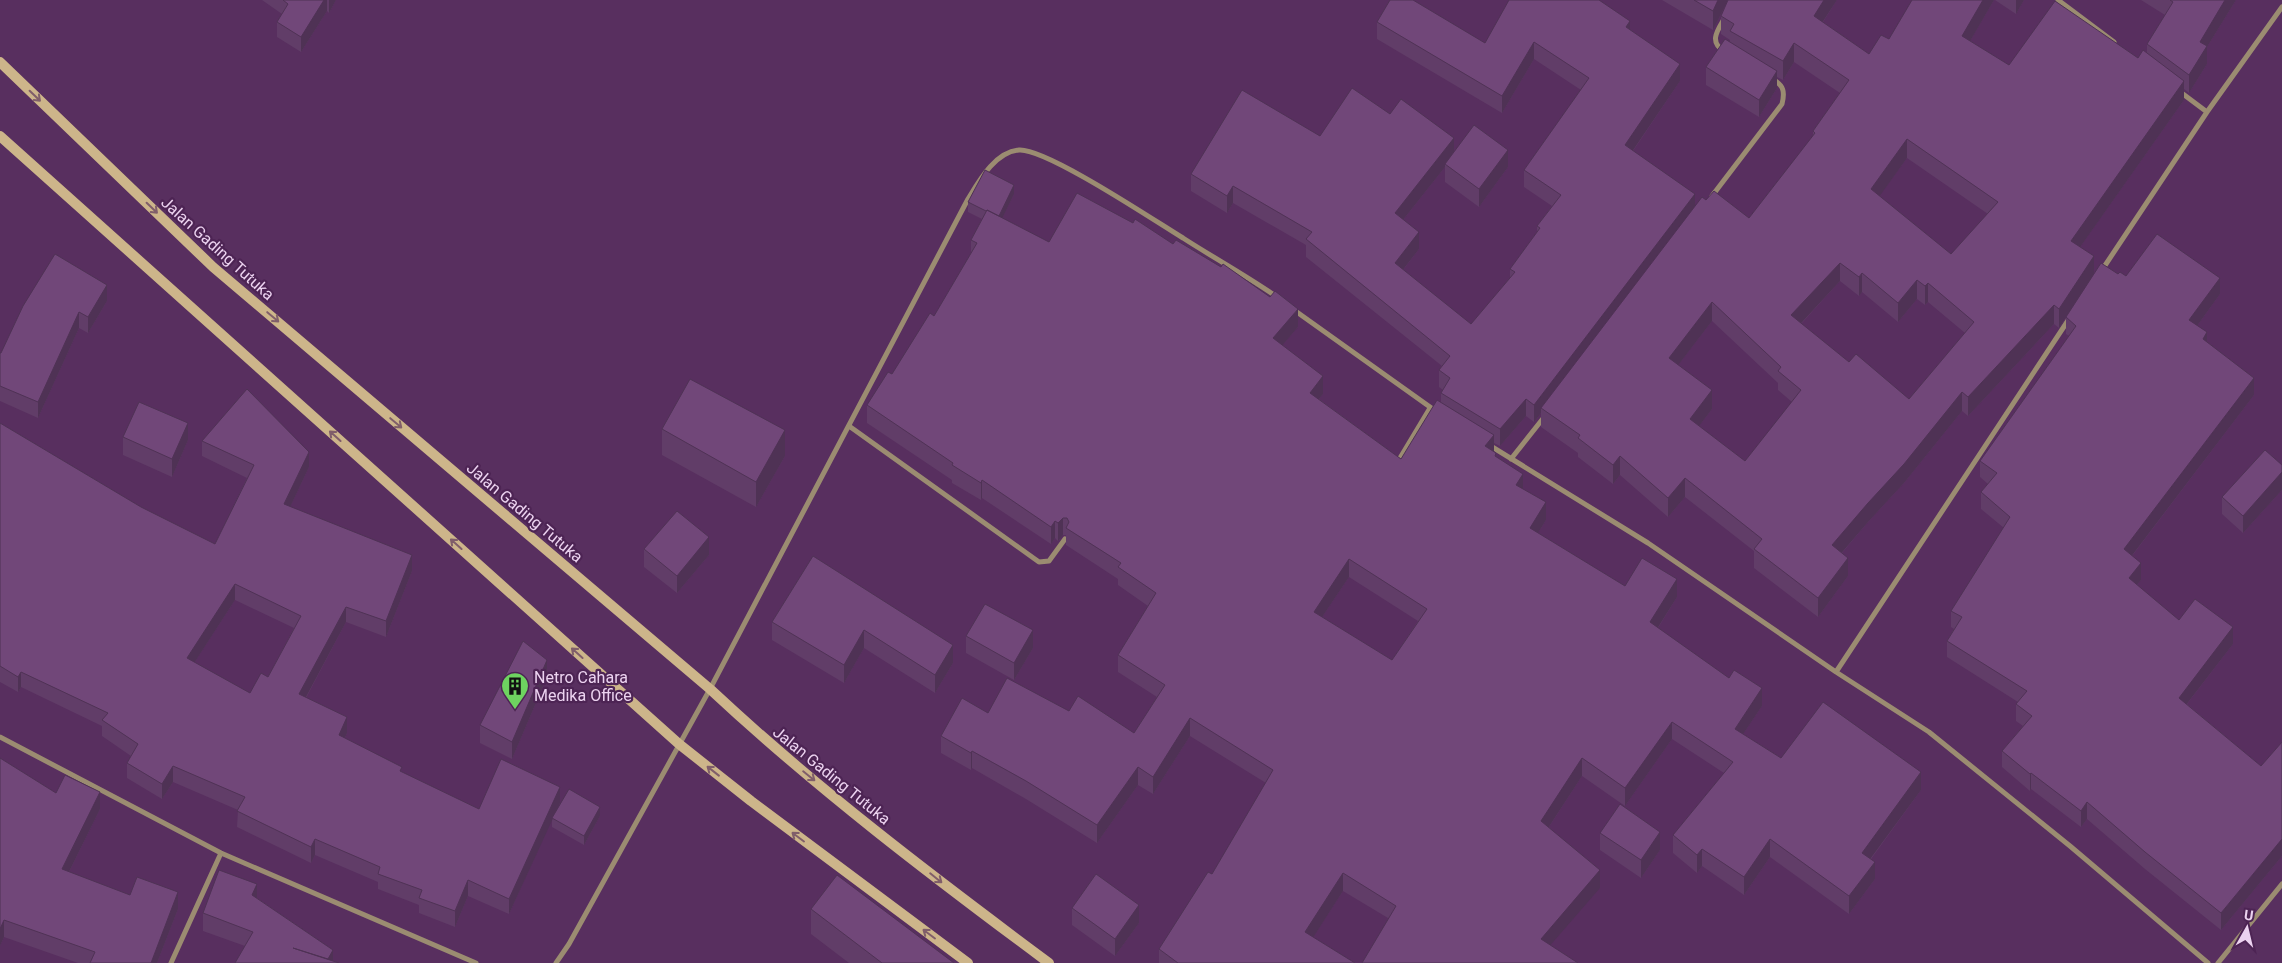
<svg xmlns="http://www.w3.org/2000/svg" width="2282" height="963" font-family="Roboto,sans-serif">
<rect width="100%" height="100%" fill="#582f5f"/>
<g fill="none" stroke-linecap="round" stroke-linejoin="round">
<!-- minor -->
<path stroke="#9b8c71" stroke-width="5" d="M2058 0 2114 42
M1724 19C1717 31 1709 42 1724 51
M2179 91 2207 112
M1712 196 1782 104C1785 92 1784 85 1772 79
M2102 270 2207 112 2282 7
M1294 310 1437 412
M849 426 1039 562 1049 561 1065 539
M1489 445 1648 543 1836 672 1929 732 2070 846 2208 963
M1511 459 1545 416
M1397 463 1430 408
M1836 672 2069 319
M0 737 221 853 476 963
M171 963 221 853
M556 963 569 944 710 689 968 199C979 181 995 152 1019 150 1046 148 1155 221 1183 238 1214 258 1247 276 1277 297
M2218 963 2282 884"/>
<!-- secondary -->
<path stroke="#cdb58a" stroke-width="10" d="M0 62 213 267 710 689C816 788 932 876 1049 963
M0 136 679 744 751 801 968 963"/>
</g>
<!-- wall -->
<path fill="#613d68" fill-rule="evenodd" d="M262 0H336L329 13 327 11 301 52 277 37V22L282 14Z
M1662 0H1728L1713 30Z
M1728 0H1837L1823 22 1869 54 1889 39 1912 0H1994L1970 41 2009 65 2138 58 2147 54V44L2165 15 2141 0H2236L2207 47V64L2189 93 2184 89V100L2080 247 2094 274H2118L2220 294 2197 326 2207 343 2254 395 2132 556 2141 580 2137 585 2179 620 2233 644 2187 704 2261 766 2282 742V856L2221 930 2145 869 2087 819 2081 827 2031 789 2030 791 2002 767V751L2023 726 2016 721V704L2018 702 1947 657V641L1954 629 1951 627V611L2004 528 1981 509V492L1988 484 1980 477V461L2069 336 2066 334V318L2059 328 2054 324 1968 416 1962 411 1904 483 1868 522 1842 553 1848 576 1818 617 1754 568V551L1685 497 1668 517 1620 475 1613 484 1578 457V453L1541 427V413L1534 422 1526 416 1500 446 1494 443V451L1496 457 1523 489 1546 520 1538 533 1625 586 1677 597 1658 628 1762 706 1743 734 1781 758 1921 790 1871 859 1875 879 1849 914 1770 857 1744 895 1702 866 1697 873 1673 853V835L1724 773 1672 739 1625 806 1582 776 1549 827 1600 888 1388 918 1343 891 1313 937 1355 963H1159V949L1212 874 1266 783 1190 736 1153 794 1138 785 1097 843 1026 799 972 768 971 770 941 753V736L988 713 1069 711 1134 733 1157 697 1118 672V655L1148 606 1118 585V579L1066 545V535H1063L1058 541 1055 538 1051 544 982 498 981 500 952 483V480L867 423V405L892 374 934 316 971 253V240L982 219 968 212V202L1014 194 1002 218 1049 242 1298 327 1282 345 1323 394 1319 399 1401 459 1441 403V393L1443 390 1439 387V370L1442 366 1306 257V245L1233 203 1227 213 1191 191V174L1320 136 1390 114 1454 151 1508 167 1479 207 1445 182V167L1403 220 1419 249 1403 270 1471 324 1510 278V269L1537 232V226L1552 206 1524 187V170L1581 90 1534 59 1502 113 1377 39V22L1485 43 1630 30 1680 81 1633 151 1695 207 1706 200 1749 218 1813 136V131L1840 93 1794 62 1783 80 1777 77V88L1759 117 1706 85V67L1730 42V40L1721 34V16ZM1907 158 1988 214 1951 254 1879 196ZM1840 281 1859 296 1862 292 1898 322 1917 299 1925 305 1928 302 1965 333 1909 399 1849 362 1801 324ZM1712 321 1778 383V390L1792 402 1745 461 1699 426 1712 409 1678 365ZM1349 577 1418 621 1392 660 1322 617Z
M1995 0H2024L2016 14Z
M107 301 88 333 79 328 38 418 0 401V353H1L23 306Z
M0 423 141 507 215 544 247 478 202 456V441L309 467 290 507 412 571 386 637 346 622 306 698 347 733 345 738 402 772 479 809 560 803 554 816H600L584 845 552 827V819L509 914 468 896 455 927 419 913V905L378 889V882L315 855 311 863 237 827 238 810 173 782 162 799 127 778V763L131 756 102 736V726L21 687 18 692 0 682ZM235 600 294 628 268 677 250 693 194 663Z
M662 429 785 456 756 507 662 455Z
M123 437 188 440 172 477 123 455Z
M2282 465V490L2243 533 2222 514V497Z
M644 549 709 555 677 593 644 567Z
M813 556 953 663 935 693 864 648 844 683 772 640V622Z
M966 636 1033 648 1014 680 966 653Z
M547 677 512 759 480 743V725Z
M0 758 56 793 100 809 69 872 130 895 178 909 157 963H78L4 937 0 946Z
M1600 833 1660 850 1641 878 1600 850Z
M257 898 333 950 245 946 203 931V913Z
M1072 908 1139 923 1115 956 1072 925Z
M811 909 954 963H849L811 934Z"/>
<!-- shaded-wall -->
<path fill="#4f3255" d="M324 0H327V11L301 52V37Z
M329 0H336L329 13Z
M1718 0H1728L1713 30V11Z
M1824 0H1837L1814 35V16Z
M1983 0H1994L1962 55V36Z
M2016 0H2024L2016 14Z
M2225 0H2236L2207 47V64L2189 93V75L2200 42Z
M1630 21V38L1626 27Z
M1534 42V59L1502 113V96Z
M1794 43V62L1783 80V61Z
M1680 64V81L1625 162V145Z
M1777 71V88L1759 117V100Z
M2184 81V100L2071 260V241Z
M1454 138V155L1445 164V167L1395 230V213Z
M1907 139V158L1871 208V189Z
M1508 150V167L1479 207V189Z
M1014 185V194L998 227V218Z
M1233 186V203L1227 213V196Z
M1695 194V211L1541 408V413L1534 422V405Z
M1419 232V249L1395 280V263Z
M2094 256V275L2059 328V309Z
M1840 263V281L1791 334V315Z
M1862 273V292L1859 296V277Z
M2220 278V294L2189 337V320Z
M1917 280V299L1898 322V303Z
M1928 283V302L1925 305V286Z
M107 285V301L88 333V317Z
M1712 302V321L1669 377V358Z
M2054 305V324L1968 416V397Z
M1298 309V327L1273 356V338Z
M79 312V328L38 418V402Z
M2207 332V349L2203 339Z
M1323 376V394L1310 410V393Z
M2254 378V395L2124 566V549Z
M1712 390V409L1690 438V419Z
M1962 392V411L1904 483 1868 522 1832 564V545Z
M1526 399V416L1500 446V429Z
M188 423V440L172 477V459Z
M785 430V456L756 507V482Z
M1494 435V453L1485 446Z
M309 452V467L284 520V504Z
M1620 456V475L1613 484V465Z
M2282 472V490L2243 533V516Z
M1523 474V491L1516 485Z
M1685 478V497L1668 517V498Z
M982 480V498L981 500V483Z
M1546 502V520L1530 546V528Z
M1063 518V535L1058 541V523Z
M1055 521V538L1051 544V527Z
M709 537V555L677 593V576Z
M412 555V571L386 637V621Z
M1848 558V576L1818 617V598Z
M1349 559V577L1314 629V612Z
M2141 563V580L2129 594V578Z
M1677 579V597L1650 640V622Z
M235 584V600L187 674V658Z
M346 607V622L299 710V694Z
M2233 627V644L2179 714V698Z
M864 630V648L844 683V665Z
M1033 630V648L1014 680V663Z
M953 645V663L935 693V675Z
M547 660V677L512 759V742Z
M21 672V687L18 692V677Z
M1762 688V706L1735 746V729Z
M347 717V733L339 751V735Z
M1190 718V736L1153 794V777Z
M1672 722V739L1625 806V788Z
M972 751V768L971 770V753Z
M1582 758V776L1541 839V821Z
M173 766V782L162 799V784Z
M1138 767V785L1097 843V825Z
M1921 772V790L1862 870V853Z
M2031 773V789L2030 791V774Z
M560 787V803L509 914V899Z
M100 792V809L62 886V869Z
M2087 802V819L2081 827V811Z
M600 807V816L584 845V836Z
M1660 832V850L1641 878V860Z
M315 839V855L311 863V847Z
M1770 839V857L1744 895V877Z
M2282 839V856L2221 930V913Z
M1702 849V866L1697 873V855Z
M1875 862V879L1849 914V896Z
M1600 870V888L1541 956V939Z
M1343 873V891L1305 950V932Z
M468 880V896L455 927V911Z
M257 884V901L252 895Z
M178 892V909L157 963H151Z
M1139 905V923L1115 956V939Z
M4 920V937L0 946V929Z
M333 950V963L328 959Z"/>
<!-- building -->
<path fill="#714779" stroke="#4f3255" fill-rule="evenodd" d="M283 0H324L301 37 277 22 288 4Z
M1390 0H1413L1485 43 1509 0H1599L1630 21 1626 27 1680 64 1625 145 1695 194 1534 405 1526 399 1500 429 1441 393 1450 378 1439 370 1450 356 1306 239 1312 232 1233 186 1227 196 1191 174 1242 90 1320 136 1352 88 1390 114 1401 99 1454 138 1395 213 1419 232 1395 263 1471 324 1515 272 1510 269 1540 228 1537 226 1561 195 1524 170 1589 78 1534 42 1502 96 1377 22Z
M1694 0H1718L1713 11Z
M1728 0H1824L1814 16 1869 54 1881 35 1889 39 1912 0H1983L1962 36 2009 65 2055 1 2138 58 2143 50 2184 81 2071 241 2094 256 2059 309 2054 305 1968 397 1962 392 1904 464 1868 503 1832 545 1848 558 1818 598 1754 549 1762 539 1685 478 1668 498 1620 456 1613 465 1578 438 1580 435 1541 408 1702 197 1706 200 1714 191 1749 218 1815 133 1813 131 1849 80 1794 43 1783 61 1730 31 1734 24 1721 16ZM1907 139 1998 202 1951 254 1871 189ZM1840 263 1859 277 1862 273 1898 303 1917 280 1925 286 1928 283 1974 322 1909 399 1856 354 1849 362 1791 315ZM1712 302 1781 367 1778 371 1801 390 1745 461 1690 419 1712 390 1669 358Z
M2170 0H2225L2200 42 2207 46 2189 75 2147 44 2173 2Z
M1725 39 1777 71 1759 100 1706 67Z
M1474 125 1508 150 1479 189 1445 164Z
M985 170 1014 185 999 216 987 210 986 211 968 202Z
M1077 193 1133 223 1135 219 1173 244 1176 240 1221 267 1223 264 1270 297 1275 291 1298 309 1273 338 1323 376 1310 393 1401 459 1437 400 1494 435 1485 446 1496 453 1495 456 1523 474 1516 485 1546 502 1530 528 1625 586 1642 558 1677 579 1650 622 1729 678 1734 670 1762 688 1735 729 1781 758 1823 702 1921 772 1862 853 1875 862 1849 896 1770 839 1744 877 1702 849 1697 855 1673 835 1733 762 1672 722 1625 788 1582 758 1541 821 1600 870 1541 939 1578 963H1362L1396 906 1343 873 1305 932 1355 963H1178L1159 949 1208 872 1212 874 1273 770 1190 718 1153 777 1138 767 1097 825 1026 781 972 751 971 753 941 736 962 698 988 713 1007 678 1069 711 1078 696 1134 733 1165 685 1118 655 1156 593 1118 567 1121 563 1066 528 1069 522 1067 518H1063L1058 523 1055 521 1051 527 982 480 981 483 952 465 953 463 867 405 888 372 892 374 930 313 934 316 977 243 971 240 987 210 1049 242ZM1349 559 1427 609 1392 660 1314 612Z
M2157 234 2220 278 2189 320 2207 332 2203 339 2254 378 2124 549 2141 563 2129 578 2179 620 2195 599 2233 627 2179 698 2261 766 2282 742V839L2221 913 2145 852 2087 802 2081 811 2031 773 2030 774 2002 751 2032 716 2016 704 2027 691 1947 641 1962 617 1951 611 2010 517 1981 492 1997 473 1980 461 2076 326 2066 317 2101 263 2118 274 2120 272 2126 276Z
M55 254 107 285 88 317 79 312 38 402 0 386V353H1L23 306Z
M690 379 785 430 756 482 662 429Z
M247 389 309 452 284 504 412 555 386 621 346 607 299 694 347 717 339 735 402 767 400 771 479 809 501 759 560 787 509 899 468 880 455 911 419 898 422 890 378 874 380 867 315 839 311 847 237 811 245 797 173 766 162 784 127 763 138 744 102 720 108 713 21 672 18 677 0 666V423L141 507 215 544 254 465 202 441ZM235 584 301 616 268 677 261 673 250 693 187 658Z
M139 402 188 423 172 459 123 437Z
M2265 450 2282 465V472L2243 516 2222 497Z
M677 511 709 537 677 576 644 549Z
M813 556 953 645 935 675 864 630 844 665 772 622Z
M985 604 1033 630 1014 663 966 636Z
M523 641 547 660 512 742 480 725Z
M0 758 56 793 65 775 100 792 62 869 130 895 137 877 178 892 151 963H90L95 952 4 920 0 929Z
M569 789 600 807 584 836 552 818Z
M1620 804 1660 832 1641 860 1600 833Z
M219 870 257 884 252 895 333 950 328 959 293 948 339 963H235L253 932 203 913Z
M1096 874 1139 905 1115 939 1072 908Z
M837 875 954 963H882L811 909Z"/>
<!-- one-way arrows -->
<defs><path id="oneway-shaft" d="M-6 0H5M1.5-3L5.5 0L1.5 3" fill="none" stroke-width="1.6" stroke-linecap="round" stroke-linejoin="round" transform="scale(1.25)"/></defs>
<g stroke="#805e6a">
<use href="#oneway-shaft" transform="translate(35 96) rotate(44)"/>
<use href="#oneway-shaft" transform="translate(152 208) rotate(44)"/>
<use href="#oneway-shaft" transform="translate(273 317) rotate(40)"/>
<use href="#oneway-shaft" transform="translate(396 423) rotate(40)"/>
<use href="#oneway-shaft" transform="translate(335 436) rotate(-138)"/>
<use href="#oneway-shaft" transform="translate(456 544) rotate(-138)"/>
<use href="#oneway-shaft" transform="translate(577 653) rotate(-138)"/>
<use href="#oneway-shaft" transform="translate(713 771) rotate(-142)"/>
<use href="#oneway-shaft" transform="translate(809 776) rotate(39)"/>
<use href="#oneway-shaft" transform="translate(798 837) rotate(-143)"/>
<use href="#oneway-shaft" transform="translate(936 878) rotate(39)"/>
<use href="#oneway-shaft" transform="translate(929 934) rotate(-143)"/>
</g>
<!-- icons -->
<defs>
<g id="building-pin" transform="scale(1.4375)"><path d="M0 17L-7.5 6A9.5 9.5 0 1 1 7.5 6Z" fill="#6ed360" stroke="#4d2454"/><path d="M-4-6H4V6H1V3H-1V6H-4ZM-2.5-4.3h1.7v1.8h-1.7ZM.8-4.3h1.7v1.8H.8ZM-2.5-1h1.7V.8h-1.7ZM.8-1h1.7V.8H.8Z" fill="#111"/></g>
</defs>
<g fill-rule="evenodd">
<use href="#building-pin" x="515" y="686"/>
</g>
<g text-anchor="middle" stroke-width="4.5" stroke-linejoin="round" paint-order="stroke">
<!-- street labels -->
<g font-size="16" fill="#ecd3f0" stroke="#4d2454">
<text transform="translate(218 248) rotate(42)" y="6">Jalan Gading Tutuka</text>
<text transform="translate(525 512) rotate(40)" y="6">Jalan Gading Tutuka</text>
<text transform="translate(832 775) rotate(39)" y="6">Jalan Gading Tutuka</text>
</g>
<!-- poi labels -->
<g font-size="16" fill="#ecd3f0" stroke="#4d2454" text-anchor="start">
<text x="534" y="683">Netro Cahara<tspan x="534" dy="18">Medika Office</tspan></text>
</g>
</g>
<!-- north arrow -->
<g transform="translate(2247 928) rotate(8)" stroke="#4d2454" stroke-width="4" paint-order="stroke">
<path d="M0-4L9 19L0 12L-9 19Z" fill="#ecd3f0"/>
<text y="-8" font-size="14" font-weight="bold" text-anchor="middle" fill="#ecd3f0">U</text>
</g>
</svg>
